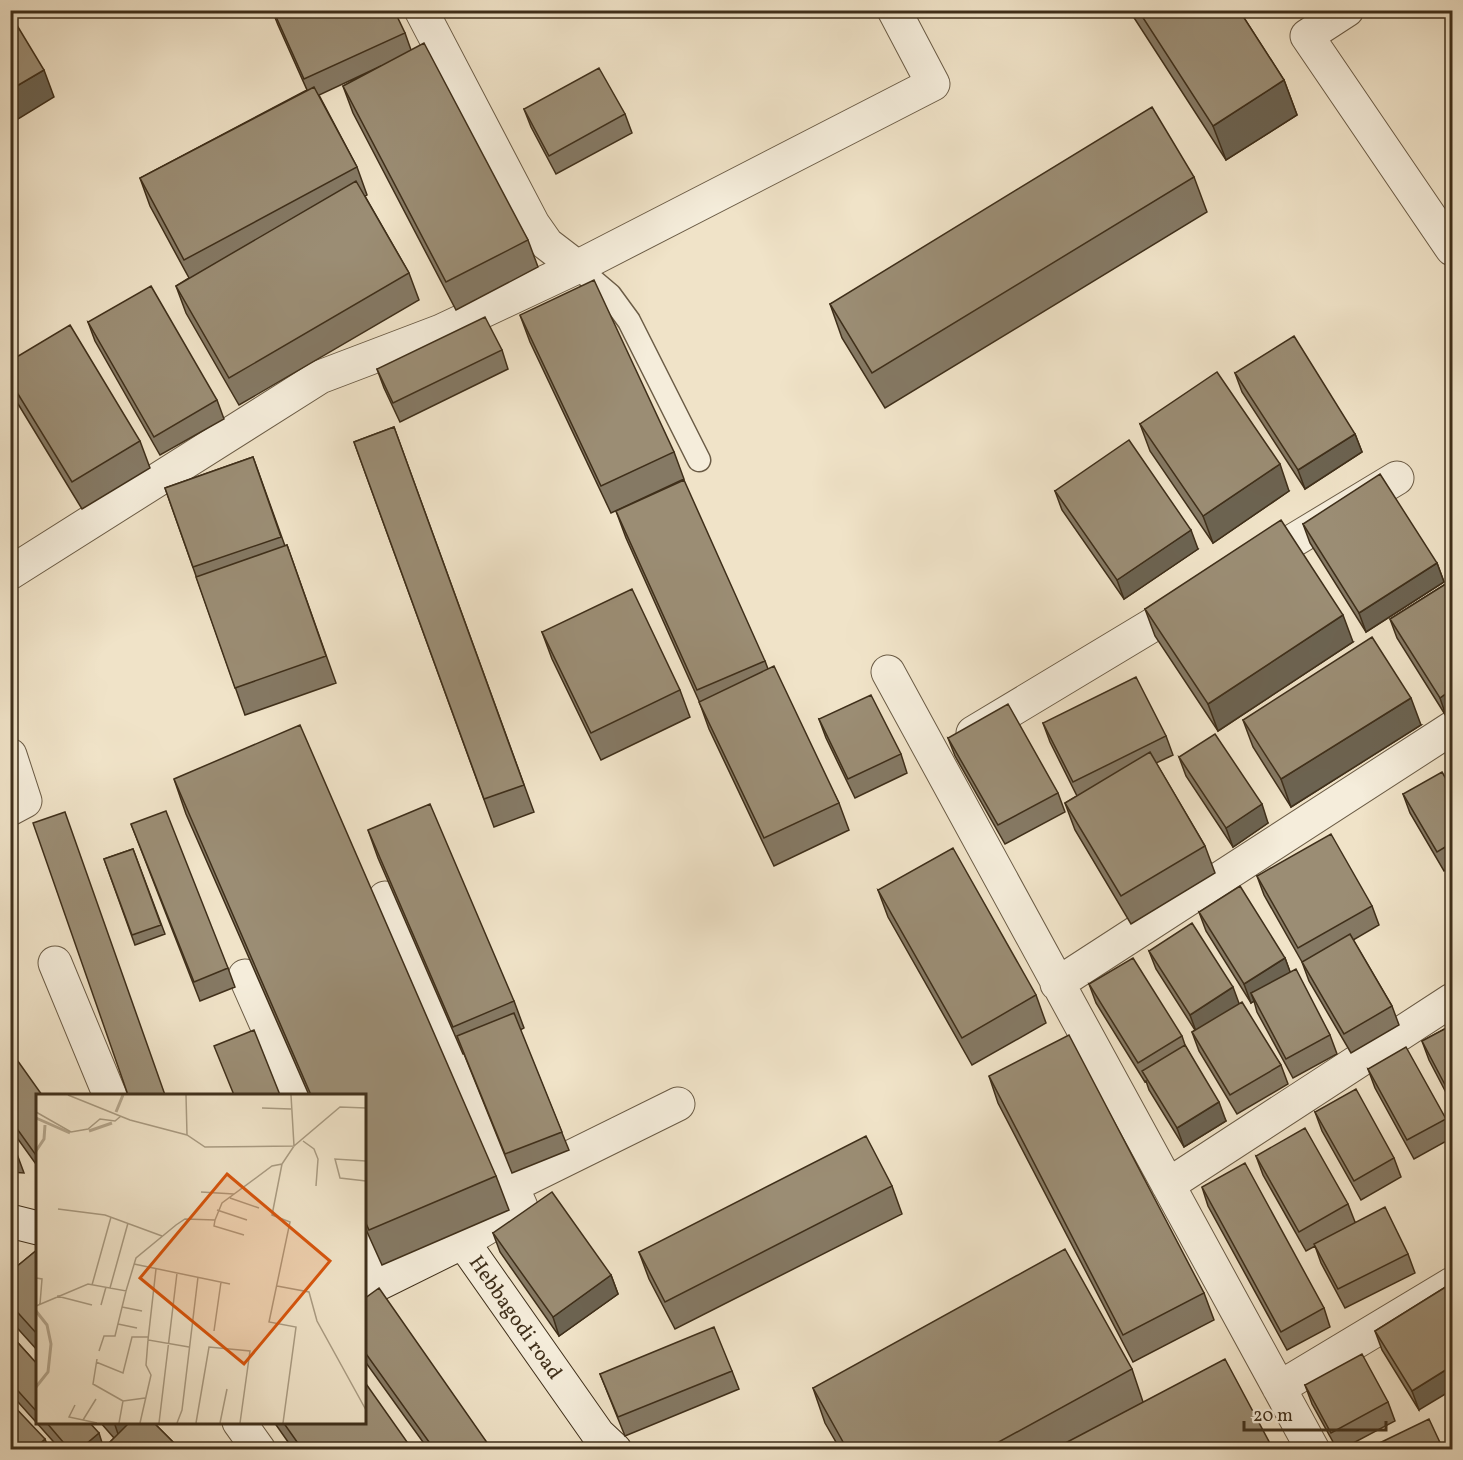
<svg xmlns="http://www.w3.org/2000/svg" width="1463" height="1460" font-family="Vollkorn,serif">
<rect width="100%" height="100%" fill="#f0e3c8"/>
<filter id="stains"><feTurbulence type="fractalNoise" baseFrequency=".00333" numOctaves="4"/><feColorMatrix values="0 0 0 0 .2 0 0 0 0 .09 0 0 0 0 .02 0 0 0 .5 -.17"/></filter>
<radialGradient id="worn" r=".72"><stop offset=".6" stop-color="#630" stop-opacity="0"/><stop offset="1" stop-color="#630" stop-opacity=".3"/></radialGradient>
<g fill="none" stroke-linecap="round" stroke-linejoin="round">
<!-- lane casing -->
<g stroke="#6b5c46" stroke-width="25">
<path id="lane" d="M577 267 610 295 629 321 699 460"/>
</g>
<!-- street casing -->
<g stroke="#6b5c46" stroke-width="35">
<path id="street" d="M421 10 533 224 547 244 577 267
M1347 10 1307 36 1452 249
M1256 563 1397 478
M10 573 320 377 441 331 577 267 933 84 894 10
M888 672 1313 1450
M973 733 1189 603
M10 755 25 801 10 809
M385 898 521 1207 463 1242
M55 963 110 1096
M245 976 298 1096
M1057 984 1452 728
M1168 1185 1452 1000
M512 1186 678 1104
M364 1244 368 1252V1291
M1279 1388 1452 1284
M239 1422 259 1450"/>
</g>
<!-- secondary casing -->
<g stroke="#3f2f1a" stroke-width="35">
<path id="secondary" d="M10 1221 38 1228
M364 1291 463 1242 598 1434 615 1450"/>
</g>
<!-- lane -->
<use href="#lane" stroke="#f5eddb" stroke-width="22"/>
<!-- street -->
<use href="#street" stroke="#f5eddb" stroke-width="33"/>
<!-- secondary -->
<use href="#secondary" stroke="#f5eddb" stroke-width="33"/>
</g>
<!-- wall -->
<path fill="#857964" stroke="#3f2f1a" stroke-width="1.5" d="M272 10 405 33 411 50 528 240 538 267 456 310 353 113 343 86 381 66 319 95 357 167 367 195 365 196 409 273 419 300 239 405 186 313 176 286 189 278 150 206 140 178 307 90 278 25Z
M1129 10H1239L1284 80 1297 115 1226 160Z
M524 109 625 114 632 133 556 174 531 127Z
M1194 177 1207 212 885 408 842 338 830 304Z
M520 315 674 452 684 479 611 513 530 342Z
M88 322 217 400 224 419 160 455 95 341Z
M502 350 508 369 400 422 384 388 377 369Z
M10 361 140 441 150 468 82 509 12 394 10 391Z
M1235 373 1355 434 1362 452 1305 489 1242 392Z
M1140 424 1289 491 1213 543 1150 451Z
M394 427 534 812 494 827 354 442Z
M253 457 285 546 287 545 336 683 245 715 165 488Z
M1055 491 1198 549 1124 599 1062 510Z
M616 511 765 661 768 669 839 803 849 830 774 866 709 729 699 701 626 538Z
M1303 524 1437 563 1444 582 1366 632 1310 543Z
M1452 580 1446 716 1397 638 1390 619Z
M1145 609 1353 642 1218 731 1155 636Z
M542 632 680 690 690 717 601 760 552 659Z
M819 719 901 754 907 773 855 798 826 738Z
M1243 720 1421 725 1291 807 1253 747Z
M1043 723 1166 736 1173 755 1156 763 1205 846 1215 873 1131 924 1075 830 1065 803 1077 796 1050 742Z
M948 738 1058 793 1065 812 1005 844 955 756Z
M1179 757 1268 823 1233 847 1186 776Z
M174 779 496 1176 509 1210 382 1265 364 1225V1095H309L186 814Z
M1452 789V866L1444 871 1410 813 1403 794Z
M131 824 228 968 235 987 200 1001Z
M368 830 514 1001 524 1028 520 1030 569 1150 512 1173 464 1054H463L378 858Z
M133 849 165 934 135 945 104 859Z
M1257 876 1372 906 1379 925 1353 940 1392 1006 1399 1025 1351 1053 1309 981 1302 962 1264 895Z
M878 890 1036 995 1046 1023 972 1065 888 917Z
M1199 912 1285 958 1290 972 1330 1035 1337 1054 1293 1078 1257 1012 1254 1001 1251 1003 1206 931Z
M1149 951 1239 1004 1281 1065 1288 1084 1237 1114 1199 1051 1192 1032 1195 1030 1156 969Z
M1089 984 1182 1036 1185 1045 1226 1121 1184 1147 1149 1090 1146 1081 1145 1082 1096 1003Z
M1452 1025V1104L1429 1060 1422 1041Z
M10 1050 38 1095V1167L10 1128Z
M1368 1069 1446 1119 1452 1138 1414 1159 1375 1088Z
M989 1076 1204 1293 1214 1320 1133 1362 998 1103Z
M1315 1112 1394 1158 1401 1177 1361 1200 1322 1131Z
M10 1140 14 1146 24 1173 10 1172Z
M1256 1156 1348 1204 1355 1222 1408 1254 1415 1273 1345 1308 1321 1263 1315 1246 1306 1251 1263 1175Z
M892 1186 902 1214 675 1329 649 1279 639 1252Z
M1202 1187 1324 1308 1330 1327 1287 1350 1208 1206Z
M493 1233 611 1275 618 1294 559 1336 500 1252Z
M38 1249V1351L10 1320V1272Z
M1452 1283 1419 1410 1382 1350 1375 1331Z
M364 1299 488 1444 491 1449H428L364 1360Z
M10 1334 38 1365V1422H89L104 1448 114 1438 100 1422H153L180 1449H60L10 1393Z
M1132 1369 1143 1402 1273 1449H840L825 1423 813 1388Z
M732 1371 739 1389 625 1436 600 1374Z
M1305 1385 1388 1402 1395 1421 1342 1449H1337L1312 1404Z
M274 1422H364L412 1449H293Z"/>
<!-- shaded-wall -->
<path fill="#6c6351" stroke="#3f2f1a" stroke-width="1.5" d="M44 70 54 97 10 124V90Z
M1284 80 1297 115 1226 160 1213 126Z
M1355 434 1362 452 1305 489 1298 470Z
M1280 464 1289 491 1213 543 1203 516Z
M1191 530 1198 549 1124 599 1117 580Z
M1437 563 1444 582 1366 632 1359 613Z
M1343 615 1353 642 1218 731 1208 704Z
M1452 689V713L1446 716 1440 698Z
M1411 698 1421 725 1291 807 1281 779Z
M1262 804 1268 823 1233 847 1226 828Z
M1285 958 1292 977 1251 993 1254 1001 1251 1003 1244 984Z
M1233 987 1240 1006 1197 1034 1190 1015Z
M1219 1102 1226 1121 1184 1147 1177 1128Z
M611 1275 618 1294 559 1336 553 1317Z
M1452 1366V1390L1419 1410 1412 1391Z
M114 1422H153L123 1449Z
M99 1433 104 1449H80Z
M45 1439 49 1449H34Z
M488 1444 491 1449H480Z"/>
<!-- building -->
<path fill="#9b8d74" stroke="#3f2f1a" stroke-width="1.5" d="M273 10H394L405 33 304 79Z
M1138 10H1239L1284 80 1213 126Z
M15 22 44 70 10 90V25Z
M424 43 528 240 446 282 343 86Z
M599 68 625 114 549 156 524 109Z
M314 87 357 167 184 260 140 178Z
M1152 107 1194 177 872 373 830 304Z
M356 181 409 273 229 378 176 286Z
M594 280 674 452 601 486 520 315Z
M151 286 217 400 154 437 88 322Z
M485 317 502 350 393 403 377 369Z
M70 325 140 441 72 482 10 381V361Z
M1294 336 1355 434 1298 470 1235 373Z
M1217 372 1280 464 1203 516 1140 424Z
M394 427 524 785 484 799 354 442Z
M1129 440 1191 530 1117 580 1055 491Z
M253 457 281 537 193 567 165 488Z
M1380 474 1437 563 1359 613 1303 524Z
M684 480 765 661 697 690 616 511Z
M1281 520 1343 615 1208 704 1145 609Z
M287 545 326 656 235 688 196 577Z
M1452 580V689L1440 698 1390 619Z
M632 589 680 690 591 733 542 632Z
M1372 637 1411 698 1281 779 1243 720Z
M774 666 839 803 764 838 699 702Z
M1136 677 1166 736 1073 782 1043 723Z
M871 695 901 754 848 779 819 719Z
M1008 704 1058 793 998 825 948 738Z
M300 725 496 1176 369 1230 364 1219V1095H311L174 779Z
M1215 734 1262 804 1226 828 1179 757Z
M1150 752 1205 846 1121 896 1065 803Z
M1442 772 1452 789V843L1437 852 1403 794Z
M430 804 514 1001 453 1027 368 830Z
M166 811 228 968 194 982 131 824Z
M65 812 165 1095H128L33 823Z
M1331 834 1372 906 1298 948 1257 876Z
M953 848 1036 995 962 1038 878 890Z
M133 849 161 925 132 935 104 859Z
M1240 886 1285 958 1244 984 1199 912Z
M1192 923 1233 987 1190 1015 1149 951Z
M1350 934 1392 1006 1344 1034 1302 962Z
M1133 958 1182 1036 1138 1063 1089 984Z
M1296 969 1330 1035 1286 1059 1251 993Z
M1242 1002 1281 1065 1230 1095 1192 1032Z
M514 1013 562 1132 505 1154 457 1036Z
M1452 1025V1098L1422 1041Z
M254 1030 280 1095H234L214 1046Z
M1069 1035 1204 1293 1123 1335 989 1076Z
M1185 1045 1219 1102 1177 1128 1142 1071Z
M1406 1047 1446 1119 1407 1140 1368 1069Z
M10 1050 42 1095H38V1158L10 1119Z
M1356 1089 1394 1158 1354 1181 1315 1112Z
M1305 1128 1348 1204 1299 1232 1256 1156Z
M866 1136 892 1186 665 1302 639 1252Z
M1245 1163 1324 1308 1281 1332 1202 1187Z
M552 1192 611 1275 553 1317 493 1233Z
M1385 1207 1408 1254 1338 1289 1314 1244Z
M38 1249V1335L10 1304V1272Z
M1065 1249 1132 1369 986 1449H847L813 1388Z
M1452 1283V1366L1412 1391 1375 1331Z
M379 1288 488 1444 480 1449H434L364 1351V1299Z
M714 1327 732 1371 618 1417 600 1374Z
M10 1334 38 1365V1413L10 1382Z
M1362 1354 1388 1402 1331 1433 1305 1385Z
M1225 1359 1273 1449H1054Z
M364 1381 412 1449H302L283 1422H364Z
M10 1402 45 1439 34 1449H10Z
M1429 1419 1443 1449H1367Z
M46 1422H89L99 1433 80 1449H69Z
M130 1422H153L180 1449H103Z"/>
<g text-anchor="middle" stroke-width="4.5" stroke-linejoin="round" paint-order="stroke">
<!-- street labels -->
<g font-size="21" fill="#3f2f1a" stroke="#f5eddb">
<text transform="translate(516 1317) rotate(55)" y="7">Hebbagodi road</text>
</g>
</g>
<!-- overview -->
<g transform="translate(36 1094)">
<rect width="330" height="330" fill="#f0e3c8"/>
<path fill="none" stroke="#b4a68d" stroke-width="3" d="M80 18 87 1M0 24 34 39M53 37 76 29M0 57 8 45 9 31M0 217 11 231 15 250 12 278 0 293"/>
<path fill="none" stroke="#a99b82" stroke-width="1.5" d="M32 1 94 26 151 41 169 53 258 52 255 1M150 1 151 41M226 14 255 15M0 18 35 38 52 35 64 25 79 27 85 22M267 47 278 55 282 65 280 92M330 67 299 65 304 84 330 87M246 70 236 121 254 128 233 228 260 233 247 329M165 98 198 100M194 104 223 114M22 115 69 121 126 142M181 116 211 126M179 126 178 132 208 141M98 170 194 190M120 175 112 246 153 253M0 184 6 185 4 210M56 191 75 123M241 192 273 198 281 227 330 316M74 194 92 129M21 202 56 211M65 211 70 193M0 212 52 190 90 197 100 164 140 131 149 125 179 126 186 109 236 72 246 70 258 52 304 13 330 14M86 213 106 217M82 230 101 234M178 237 185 188M63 257 68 242H79L90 197M61 265 57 290 87 307 83 329M60 268 87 279 96 243H113M87 307 109 304M39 311 33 323 61 329M47 326 60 305M104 329 115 281 110 271 112 246M123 329 141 179M141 329 146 316 162 183M160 329 173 253 214 257 204 329M184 329 191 295"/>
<path fill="#d7550d" fill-opacity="0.15" stroke="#d7550d" stroke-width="3" d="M191 80 294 167 208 270 104 184Z"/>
<rect width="330" height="330" fill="none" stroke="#3f2f1a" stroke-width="3"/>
</g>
<!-- margin -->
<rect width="1463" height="1460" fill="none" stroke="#f0e3c8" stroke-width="36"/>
<rect x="12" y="12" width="1439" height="1436" fill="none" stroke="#3f2f1a" stroke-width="3"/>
<rect x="18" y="18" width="1427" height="1424" fill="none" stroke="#3f2f1a" stroke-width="1.5"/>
<!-- scale -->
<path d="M1244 1421v9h142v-9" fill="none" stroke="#3f2f1a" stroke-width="3"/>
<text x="1253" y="1421" font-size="18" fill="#3f2f1a" stroke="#f5eddb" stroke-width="4.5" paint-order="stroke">20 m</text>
<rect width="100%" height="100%" filter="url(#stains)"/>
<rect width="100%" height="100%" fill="url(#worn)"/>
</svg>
